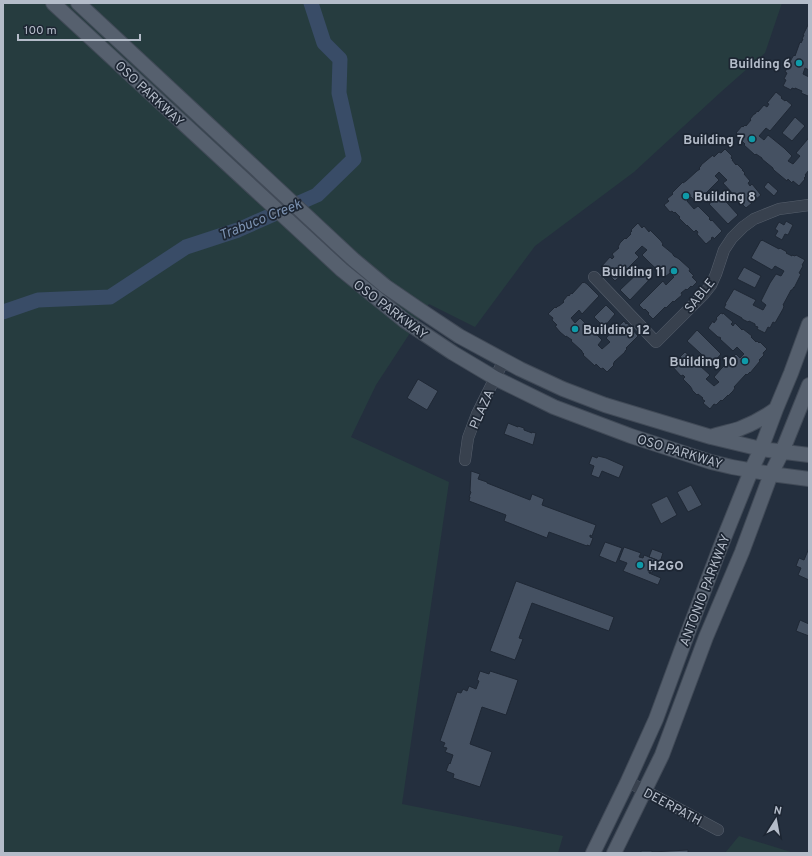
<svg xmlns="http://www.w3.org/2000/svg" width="812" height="856" font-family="Overpass,sans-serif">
<rect width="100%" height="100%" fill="#242f3e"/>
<!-- green -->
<path fill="#263c3f" d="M3 3H782L765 53 722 91 634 172 535 246 475 327 429 304 376 385 351 437 449 482 402 804 563 836 558 853H3Z
M739 836 794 853H725Z"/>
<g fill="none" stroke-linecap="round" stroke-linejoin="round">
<!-- river -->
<path stroke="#394c67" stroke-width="15" d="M3 312 38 300 110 297 186 247 238 230 317 195 354 159 339 93 340 59 324 43 311 3"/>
</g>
<!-- building -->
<path fill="#455162" stroke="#1f2835" d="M809 23V70L805 68 803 74 809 77V96H808L801 93 802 91 795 88V89L792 88 791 90 783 86 786 80 784 79 787 73 785 72 792 58 794 55 795 56 800 42 801 43 803 39H802L804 35H803Z
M776 92 782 97 781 98 785 101 786 100 792 105 770 131 766 128 759 136 764 140 768 135 784 148 792 156 788 161 793 164 800 156 796 153 807 140 809 137V170L805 175 806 176 804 178 805 179 799 186 793 181 792 183 788 179 787 181 775 171 773 169V168L762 159V158L756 154 755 155 744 145 745 144 740 139 741 138 736 133 742 126 743 127 745 125 746 126 751 120 750 119 754 114H755L757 111 758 112 764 105 767 107 769 104 767 103Z
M795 117 805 126 792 141 782 133Z
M725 149 732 156 731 158 733 160H732L736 165 737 164 743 170H742L745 173 744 174 750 181 748 183 750 186 752 184 761 195 755 200 754 199 750 202 752 203 746 208 736 198 737 197 735 195H734L723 183 727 180 719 172 715 176 719 180 705 194 696 202 691 197 687 201 694 209 698 206 710 218 709 219 711 221 712 220 722 231 714 239 713 237 711 238 712 239 706 244 697 234 698 232 696 230 694 232 687 225V226L679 218 680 217 675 212 674 213 672 211 670 212 664 205 669 201 667 199 673 194 672 193 683 182V183L686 181 697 171 700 169 699 168 701 166V165L713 155 714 157 719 152 721 153Z
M768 182 778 191 774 196 764 187Z
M720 195 738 215 728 224 709 204Z
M786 221 793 225 788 235 785 234 782 240 775 236 778 231 775 229 779 222 784 225Z
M638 223 642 228 644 226 649 232 650 230 661 241 663 244 662 245 673 254V255L675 257H676L679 259 690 269 689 271 694 276 692 277 697 282 692 287 691 286 687 290 686 289 681 293 682 295 676 300 674 302 673 301 666 308 665 307 653 319 648 314 649 313 645 309 644 310 639 305 663 281 666 285 674 277 670 273 665 277 650 263 642 255 647 250 642 246 635 253 639 257 627 269V268L624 271 625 272 615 281 610 276 611 275 607 271 606 273 601 267 610 257 612 259 614 257 612 254 619 248 618 247 620 243 625 238 626 239 631 234 630 233 632 231 631 230Z
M761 240 762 241V240L779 249 780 248 787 252 786 253 792 256V255L795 256 796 255 805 260 802 265 803 266 799 273 801 274 794 288V287L792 290H791L790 292 783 305 784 306 783 309 775 323 773 322 770 328 768 327 765 333 757 329 758 327 755 326V324L749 321 748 322 742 319V318L724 308 726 304H725L734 289 756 300 753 305 763 310 766 305 761 301 770 283 776 274 781 276 784 271 775 266 772 270 751 258Z
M744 267 761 276 755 288 737 279Z
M642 269 651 278 630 300 620 290Z
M583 282V283L584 282 587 284 599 296 582 314 579 310 571 318 575 323 580 318 602 340 598 345 602 349 610 342 606 338 624 321 626 324 627 323 638 336 626 348 627 349 625 351V352L614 362V363L613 364 614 365 607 372 603 368 601 369 596 364 595 366 583 355 584 354 582 352V351L571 341 572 340 566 336V337L560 332 555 326 557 325 552 320 553 318 548 314 555 307 556 308 558 306H559L564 302 563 301 568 295 569 296 571 293 572 294Z
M606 305 615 314 604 327 594 317Z
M721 313 723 314V313L733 322 731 324 733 326 735 323 742 330 743 329 752 336 751 337 756 342 757 341 759 343 760 342 767 349 763 353 764 355 759 360 760 361 750 373V372L747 375 746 374 734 387 735 388 733 391 728 396V395L722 401 721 400 716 405 714 404 710 409 703 403 705 401 702 399 703 398 698 394 697 395 692 390V389L690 386 683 379 685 377 683 375 681 376 672 366 677 361 678 362 681 358 680 357 685 352 696 361 694 362 697 365 698 364 710 375 706 379 714 386 719 382 714 377 721 369 736 354 740 358 744 354 737 347 733 351 720 339 721 338 719 337H718L708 328 713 321 714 323 717 319 716 318Z
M697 330 721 354 712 364 687 341Z
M418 379 438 391 427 410 407 398Z
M508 423 518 427V426L524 428V430L532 433V432L536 433 533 445 504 434Z
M592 456 597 458 598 456 606 458 624 466 619 478 602 471 599 478 591 475 594 466 589 464Z
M471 471 480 474 478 479 487 482V483L530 500 532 494 544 499 542 505 596 525 592 536 590 535V537L593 538 590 546 587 545V546L549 532 547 538 504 521 506 515 469 501 470 497H469L471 492 470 491Z
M691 485 702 505 688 512 677 492Z
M667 496 677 515 661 524 651 504Z
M605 542 622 548 616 563 599 556Z
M624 547 641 553 639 557 643 558 644 555 657 560 652 573 649 572V573L661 578 658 585 623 571 627 563 619 560Z
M809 548V580L798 575 801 568 796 566 799 558 804 560Z
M652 549 663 553 658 568 654 567 657 560 649 557Z
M516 581 614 617 609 631 532 603 519 638 523 639 515 660 490 651Z
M800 620 809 624V636L796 631Z
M480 671 489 674 490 671 518 680 506 715 482 707 470 744 492 752 480 787 453 778 454 774 446 771 449 763 450 764 453 755 445 752 447 748 443 747 445 743 440 741 457 692 461 693 463 689 467 691 469 686 476 689 479 681 477 680Z
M688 850V853H638H641V851H652V852Z"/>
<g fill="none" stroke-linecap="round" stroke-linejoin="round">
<!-- minor casing -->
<g stroke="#565f6c" stroke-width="12">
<path id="minor" d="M594 277 656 342 703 295 711 285 716 274 724 250 732 238 743 227 754 219 779 209 809 205
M465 460 468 438 477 414 504 360
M628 781 644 791 655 796 718 830"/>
</g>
<!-- major casing -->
<g stroke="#414a57" stroke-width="16">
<path id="major" d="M53 3 342 270 405 321 453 353 495 378 554 407 631 436 711 462 732 467 771 474 809 479
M78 3 354 260 385 286 420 310 459 336 520 369 563 389 605 405 711 437 761 449 809 455
M711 437C720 433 730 432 739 429 752 424 765 417 776 409
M593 853 628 781 656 719 681 651 720 548 751 471 761 449 776 409 791 373 809 324
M614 853 662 755 706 637 742 552 771 474 782 452 809 385"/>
</g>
<!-- minor -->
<use href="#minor" stroke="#38414e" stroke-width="11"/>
<!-- major -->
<use href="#major" stroke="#56606e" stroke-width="14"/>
</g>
<!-- markers -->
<g fill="#0f9aa8" stroke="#1d2633" stroke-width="1.5">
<circle cx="799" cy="63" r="4"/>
<circle cx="752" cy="139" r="4"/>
<circle cx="686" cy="196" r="4"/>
<circle cx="674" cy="271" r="4"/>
<circle cx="575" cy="329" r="4"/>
<circle cx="745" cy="361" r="4"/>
<circle cx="640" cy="565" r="4"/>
</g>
<g text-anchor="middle" stroke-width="3.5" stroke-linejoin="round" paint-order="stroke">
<!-- poi labels -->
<g font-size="13" font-weight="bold" fill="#b4bcc9" stroke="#1d2633" text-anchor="end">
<text x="791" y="68">Building 6</text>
<text x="744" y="144">Building 7</text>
<text x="694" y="201" text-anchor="start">Building 8</text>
<text x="666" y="276">Building 11</text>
<text x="583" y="334" text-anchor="start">Building 12</text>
<text x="737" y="366">Building 10</text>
<text x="648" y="570" text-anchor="start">H2GO</text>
</g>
<!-- street labels -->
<g font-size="13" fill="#b4bcc9" stroke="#1d2633">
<text transform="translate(150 93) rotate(43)" y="5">OSO PARKWAY</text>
<text transform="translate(699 295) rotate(-51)" y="5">SABLE</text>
<text transform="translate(391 309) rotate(37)" y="5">OSO PARKWAY</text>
<text transform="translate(481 409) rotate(-66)" y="5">PLAZA</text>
<text transform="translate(680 451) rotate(17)" y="5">OSO PARKWAY</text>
<text transform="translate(704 590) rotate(-69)" y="5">ANTONIO PARKWAY</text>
<text transform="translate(673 806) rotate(28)" y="5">DEERPATH</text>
</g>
<!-- water labels -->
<g font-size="14" font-style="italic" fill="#7c92b1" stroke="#1d2633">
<text transform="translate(260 219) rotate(-22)" y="5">Trabuco Creek</text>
</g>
</g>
<!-- border -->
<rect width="812" height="856" fill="none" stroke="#b4bcc9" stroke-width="8"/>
<!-- north arrow -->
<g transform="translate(776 820) rotate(11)" stroke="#1d2633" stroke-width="3" paint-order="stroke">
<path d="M0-3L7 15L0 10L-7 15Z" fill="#b4bcc9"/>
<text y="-6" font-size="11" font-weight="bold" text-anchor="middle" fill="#b4bcc9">N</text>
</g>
<!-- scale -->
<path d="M18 34v6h122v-6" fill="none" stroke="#b4bcc9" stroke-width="2"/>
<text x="24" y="34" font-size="12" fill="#b4bcc9" stroke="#1d2633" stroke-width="3" paint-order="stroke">100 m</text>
</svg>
